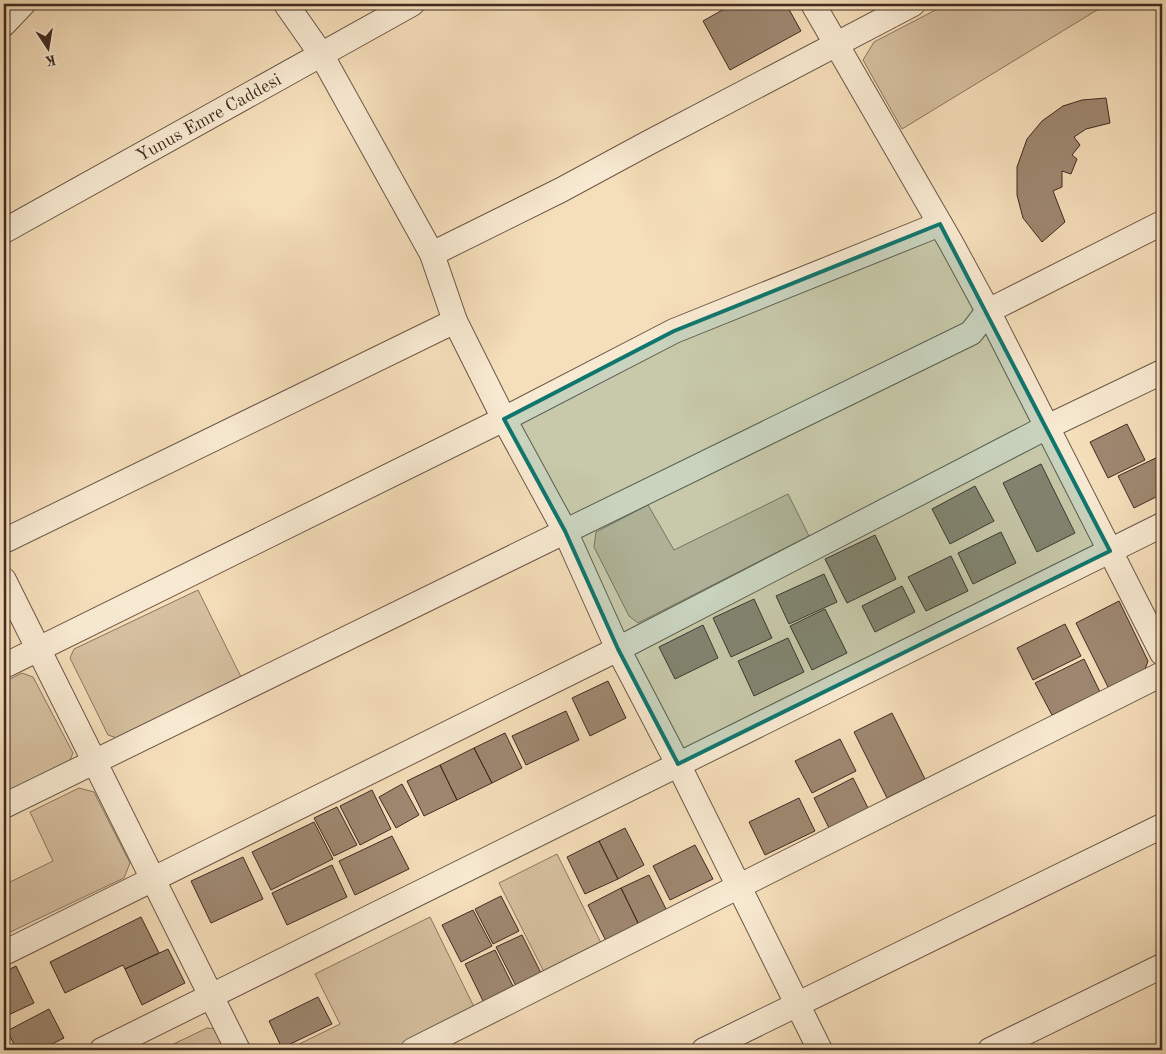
<svg xmlns="http://www.w3.org/2000/svg" width="1166" height="1054" font-family="'Old Standard TT',serif">
<rect width="100%" height="100%" fill="#f5deba"/>
<filter id="stains"><feTurbulence type="fractalNoise" baseFrequency=".004" numOctaves="4"/><feColorMatrix values="0 0 0 0 .2 0 0 0 0 .09 0 0 0 0 .02 0 0 0 .5 -.17"/></filter>
<radialGradient id="worn" r=".72"><stop offset=".6" stop-color="#630" stop-opacity="0"/><stop offset="1" stop-color="#630" stop-opacity=".3"/></radialGradient>
<!-- green -->
<path fill="#d6c0a0" stroke="#8a7660" d="M947 4H1107L902 129 863 60 874 42Z
M788 494 809 536 638 623 629 616 594 547 596 532 648 505 674 550Z
M198 590 241 677 120 739 108 735 70 658 74 649Z
M22 673 33 677 73 753 69 763 4 795V682Z
M79 788 94 792 130 863 124 878 4 935V885L53 861 30 812Z
M557 854 602 945 545 974 499 883Z
M430 917 475 1009 392 1050H287L340 1024 315 974Z
M207 1028 217 1029 227 1050H161Z"/>
<!-- building -->
<path fill="#9e8871" stroke="#3f2b21" d="M733 4H786L801 31 730 70 703 21Z
M1106 98 1110 123 1086 129 1074 137 1080 145 1072 155 1077 159 1071 174 1062 171V187L1053 191 1065 222 1042 242 1023 218 1017 195V167L1027 139 1042 121 1063 106 1082 100Z
M1127 424 1145 460 1108 478 1090 442Z
M1162 455V494L1134 508 1118 476Z
M1041 464 1075 533 1037 552 1003 483Z
M975 486 994 521 950 544 932 509Z
M1001 532 1016 563 973 584 958 553Z
M875 535 896 579 847 603 825 559Z
M951 556 968 591 926 611 908 577Z
M824 574 837 602 789 624 776 596Z
M902 586 915 612 875 632 862 606Z
M754 599 772 638 731 657 713 618Z
M1119 601 1148 661 1144 672 1109 689 1076 623Z
M825 609 847 653 812 670 790 626Z
M1065 624 1081 656 1033 680 1017 648Z
M703 625 718 658 675 679 659 647Z
M788 638 804 672 754 696 738 661Z
M1084 659 1100 692 1052 715 1035 683Z
M608 681 626 718 590 736 572 698Z
M566 711 579 740 526 765 512 736Z
M892 713 925 779 887 798 854 732Z
M505 733 522 768 492 783 474 748Z
M840 739 856 771 812 793 795 761Z
M474 748 492 783 457 800 440 765Z
M440 765 457 800 424 816 407 781Z
M853 778 868 808 829 828 814 798Z
M402 784 419 815 396 828 379 797Z
M372 790 391 829 360 845 340 806Z
M799 798 815 831 765 855 749 822Z
M337 807 357 845 334 856 314 818Z
M314 822 333 859 271 890 252 852Z
M625 828 644 865 618 879 599 841Z
M392 836 409 869 355 895 339 861Z
M599 841 618 879 585 894 567 857Z
M695 845 713 879 670 900 653 866Z
M243 857 263 899 211 923 191 881Z
M332 865 347 897 287 925 272 893Z
M649 875 668 913 640 927 621 888Z
M621 888 640 927 607 943 588 905Z
M501 896 519 931 493 944 475 909Z
M473 910 492 946 461 962 442 925Z
M141 917 159 953 125 969 123 965 65 993 50 962Z
M522 935 542 975 517 988 496 947Z
M168 949 185 983 142 1005 125 969Z
M495 950 516 992 486 1007 465 964Z
M16 966 34 1003 4 1017V972Z
M318 997 332 1024 282 1048 269 1021Z
M49 1009 64 1038 40 1050H17L7 1031Z"/>
<g fill="none" stroke-linecap="round" stroke-linejoin="round">
<!-- minor casing -->
<g stroke="#6c5847" stroke-width="26">
<g id="minor">
<path d="M286 4 321 54 432 254 455 321 504 419 565 531 618 649 678 764 820 1050"/>
<path d="M813 4 950 241 988 311 1162 653"/>
<path d="M4 24 23 4"/>
<path id="s1" d="M4 231 412 4"/>
<path d="M432 254 561 190 648 143 913 4"/>
<path d="M4 541 455 321"/>
<path d="M4 580 238 1050"/>
<path d="M4 666 504 419 674 331 940 224"/>
<path d="M4 806 971 333 988 311 1162 223"/>
<path d="M4 953 618 649 1047 427 1162 372"/>
<path d="M102 1050 1162 525"/>
<path d="M413 1050 1162 674"/>
<path d="M704 1050 1162 826"/>
<path d="M990 1050 1162 966"/>
</g>
</g>
<!-- minor -->
<use href="#minor" stroke="#f8ead2" stroke-width="24"/>
</g>
<!-- marked area -->
<path fill="#0f766e" fill-opacity="0.2" stroke="#0f766e" stroke-width="4" stroke-linejoin="round" d="M940 224 1110 551 678 764 618 649 565 531 504 419 674 331Z"/>
<g text-anchor="middle" stroke-width="4.5" stroke-linejoin="round" paint-order="stroke">
<!-- street labels -->
<g font-size="18" fill="#3f2b21" stroke="#f8ead2">
<text dy="6" stroke="none"><textPath href="#s1" startOffset="234">Yunus Emre Caddesi</textPath></text>
</g>
</g>
<!-- margin -->
<rect width="1166" height="1054" fill="none" stroke="#f5deba" stroke-width="20"/>
<rect x="5" y="5" width="1156" height="1044" fill="none" stroke="#3f2b21" stroke-width="2.5"/>
<rect x="10" y="10" width="1146" height="1034" fill="none" stroke="#3f2b21"/>
<!-- north arrow -->
<g transform="translate(48 48) rotate(168)" stroke="#f8ead2" stroke-width="4" paint-order="stroke">
<path d="M0-4L9 19L0 12L-9 19Z" fill="#3f2b21"/>
<text y="-8" font-size="14" font-weight="bold" text-anchor="middle" fill="#3f2b21">K</text>
</g>
<rect width="100%" height="100%" filter="url(#stains)"/>
<rect width="100%" height="100%" fill="url(#worn)"/>
</svg>
